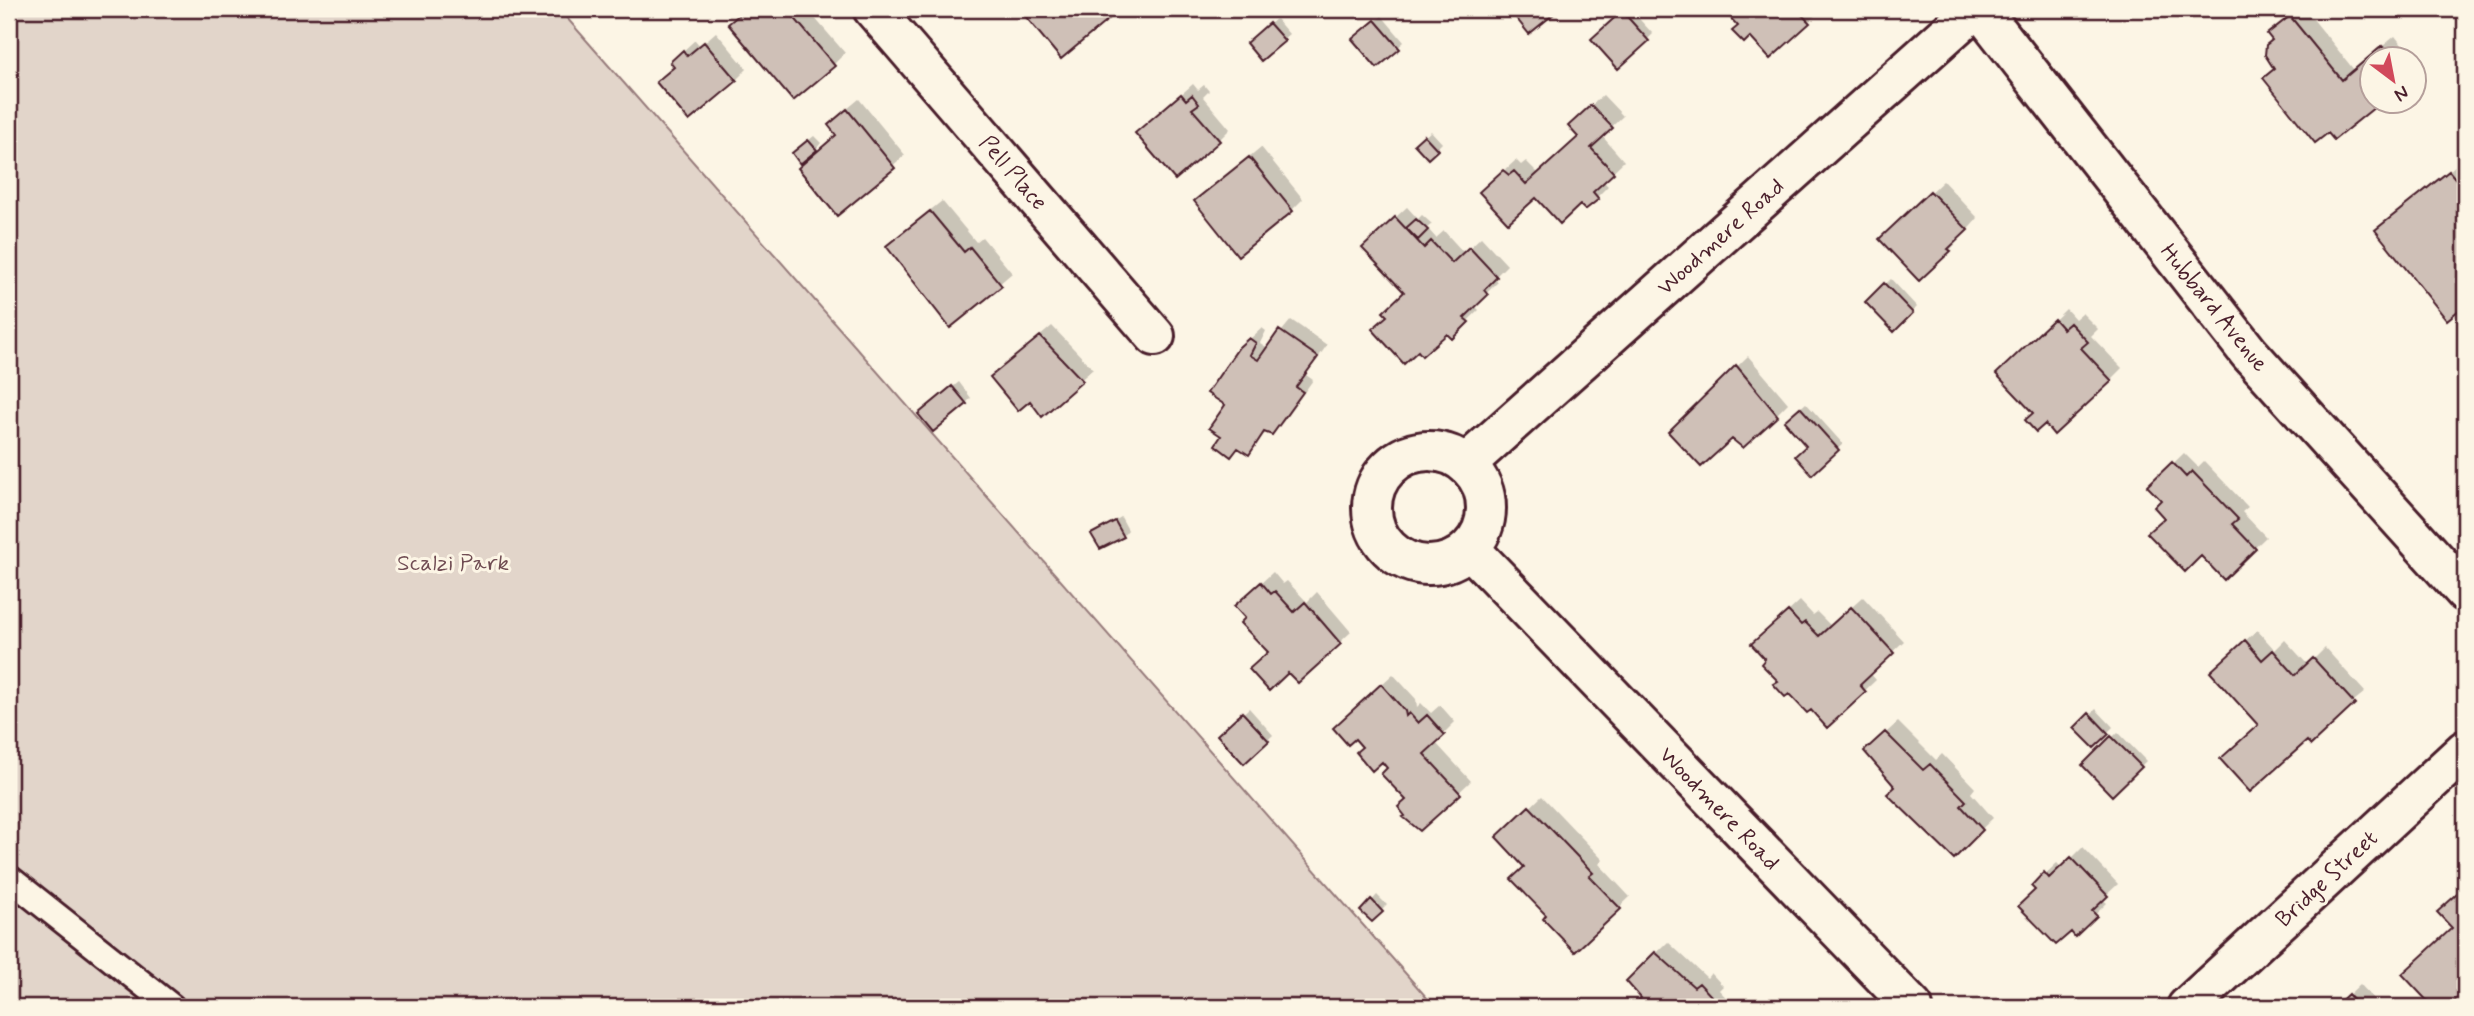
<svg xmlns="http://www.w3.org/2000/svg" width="2474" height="1016" font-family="Mynerve,sans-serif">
<rect width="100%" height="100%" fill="#fcf5e5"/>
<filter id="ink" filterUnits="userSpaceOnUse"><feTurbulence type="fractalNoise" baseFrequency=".0143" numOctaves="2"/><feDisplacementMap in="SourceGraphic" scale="14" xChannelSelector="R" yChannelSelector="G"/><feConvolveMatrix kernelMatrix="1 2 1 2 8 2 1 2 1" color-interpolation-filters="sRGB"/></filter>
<g filter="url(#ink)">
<!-- green -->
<path fill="#e2d5ca" stroke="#967a7a" stroke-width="2" d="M9 9H559L1435 1007H9Z"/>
<!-- shadow -->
<path fill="#0003" d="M746 9H807L845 53 834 64 742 13Z
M1024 9H1117L1061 56Z
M1626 9H1630L1653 34 1618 67 1593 39Z
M1726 9H1818L1820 11 1808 22 1740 26Z
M2299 9H2305L2354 70 2395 36 2414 60H2372V102H2380L2334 138 2276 68 2274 40 2269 34Z
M1382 16 1404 42 1377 66 1360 34Z
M1276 19 1289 34 1283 39 1254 38Z
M716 32 747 69 736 80 675 66 683 51 695 40 700 46Z
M1193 84 1198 90 1204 85 1209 91 1203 97 1230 129 1219 140 1137 133Z
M1603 95 1623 116 1602 136 1624 161 1603 181 1608 186 1597 197 1580 203 1536 195 1493 181 1516 160 1521 165 1526 161 1539 174 1579 137 1581 115Z
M859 99 905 155 837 213 838 134 841 114Z
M1431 131 1442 143 1428 157 1417 144Z
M814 136 821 143 816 149 799 148Z
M1261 147 1303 199 1292 210 1196 201Z
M2461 161 2465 165V303L2447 318 2377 230Z
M1943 181 1978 218 1950 250 1882 239Z
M942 201 976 242 982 237 1012 273 950 326 899 235Z
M1407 207 1418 219 1422 215 1432 224 1427 228 1436 238 1444 231 1464 253 1481 237 1507 265 1494 278 1498 282 1474 305 1479 310 1452 336 1447 331 1389 316 1406 292 1375 236Z
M1891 279 1917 307 1894 330 1867 302Z
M2066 309 2075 319 2082 313 2098 329 2091 336 2122 368 2110 380 2035 412 1999 374Z
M1291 320 1327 345 1306 375 1313 380 1283 422 1271 433 1267 431 1249 452 1223 436 1240 348 1262 328 1266 331 1260 343 1268 348Z
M1052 326 1093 369 1042 414 1030 399 992 377Z
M1748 356 1788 403 1777 414 1743 446 1731 437 1670 432Z
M959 382 971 398 966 403 926 409Z
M1806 403 1843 444 1812 472 1808 446 1786 421Z
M2184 453 2198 467 2204 461 2248 507 2242 512 2266 537 2224 577 2166 517 2163 500 2150 486Z
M1121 517 1128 530 1123 536 1093 534Z
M1273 572 1283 584 1287 581 1307 602 1317 592 1351 632 1339 643 1270 652 1247 618 1248 595Z
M1863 597 1904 641 1870 673 1876 680 1827 726 1780 681 1768 659 1765 633 1800 601 1813 615 1817 612 1831 626Z
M2257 630 2275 650 2285 640 2308 665 2325 648 2365 692 2307 739 2260 724 2224 660Z
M1393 674 1416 699 1417 707 1421 703 1431 713 1440 705 1455 722 1435 742 1471 781 1421 828 1389 768 1364 747 1346 717Z
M1249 708 1273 735 1244 762 1220 735Z
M2096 709 2113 727 2094 746 2077 728Z
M1898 722 1936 760 1942 754 1975 788 1971 793 1993 818 1954 856 1889 794 1897 786 1866 751Z
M2118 732 2146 761 2112 794 2084 765Z
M1542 796 1603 860 1599 864 1630 897 1575 950 1549 915 1526 866 1499 837Z
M2083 847 2118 884 2102 899 2107 903 2075 934 2033 886 2057 863 2062 868Z
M2465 888V989L2445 1007H2435L2405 974 2454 928 2451 901Z
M1377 895 1387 905 1372 920 1363 911Z
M1668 942 1707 978 1711 973 1723 986 1719 990 1735 1007H1634L1644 998 1628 981Z
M2360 984 2381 1007H2336L2340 1003Z"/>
<!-- building -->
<path fill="#cfc0b7" stroke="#4a1f2b" stroke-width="2" d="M746 9H787L835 66 793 101 728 24Z
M1112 9 1116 13 1061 59 1020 10Z
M1509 9H1560L1529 34Z
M1722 9H1796L1810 23 1770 59 1750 37 1744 43 1732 31 1738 26Z
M1622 11 1649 41 1618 69 1591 39Z
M2290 16 2342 80 2382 46 2394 60H2372V102L2380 103 2334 140 2328 133 2315 143 2263 78 2274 69 2265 55 2266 45 2272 40 2267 34Z
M1375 20 1400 49 1377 68 1352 39Z
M1269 23 1285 41 1261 61 1246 43Z
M704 42 737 81 689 121 656 82 674 67 670 62 683 50 687 56Z
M1181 94 1186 100 1192 95 1199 104 1192 109 1220 141 1175 180 1135 133Z
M1591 105 1613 128 1591 148 1614 173 1593 192 1599 199 1585 210 1580 205 1560 224 1536 198 1508 223 1479 192 1503 170 1509 175 1514 171 1526 184 1578 137 1568 126Z
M847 109 895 168 837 216 798 168 836 135 828 125Z
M1424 135 1438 150 1428 159 1414 144Z
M808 140 817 150 800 164 792 153Z
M1249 157 1293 211 1238 256 1194 201Z
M2449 171 2465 190V305L2447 320 2375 230Z
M1930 191 1968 230 1948 249 1951 251 1919 281 1879 239Z
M930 211 964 252 970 247 1002 286 950 328 886 246Z
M1395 217 1424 248 1431 241 1452 263 1469 247 1497 277 1484 290 1488 295 1464 318 1469 322 1452 339 1447 334 1422 356 1418 351 1404 364 1372 329 1387 316 1383 312 1404 292 1362 248Z
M1416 219 1428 230 1418 240 1406 228Z
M1884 283 1913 313 1894 332 1865 302Z
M2054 319 2063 329 2070 323 2088 342 2081 348 2112 381 2054 435 2045 424 2036 432 2025 420 2033 413 1996 374Z
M1279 330 1318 357 1296 387 1303 392 1272 435 1264 432 1249 455 1238 448 1231 457 1215 445 1221 436 1209 428 1225 405 1207 393 1239 347 1249 338 1256 343 1250 355 1258 360Z
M1040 336 1083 381 1042 417 1030 401 1018 411 990 377Z
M1736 365 1778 416 1743 448 1732 439 1701 467 1668 432Z
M952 386 967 404 933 432 918 414Z
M1800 407 1839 450 1812 475 1795 456 1806 446 1784 421Z
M2172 462 2186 477 2192 471 2238 519 2232 524 2256 549 2224 580 2201 556 2185 572 2147 533 2164 518 2154 507 2161 500 2147 486Z
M1115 521 1124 537 1100 549 1091 534Z
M1261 582 1271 594 1275 591 1294 612 1305 602 1341 644 1298 683 1288 673 1269 691 1249 669 1268 652 1240 623 1245 618 1234 606Z
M1851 607 1894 653 1860 685 1866 692 1827 728 1811 710 1807 713 1789 694 1785 697 1773 684 1778 681 1761 664 1765 659 1751 644 1788 611 1801 625 1805 622 1819 636Z
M2245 640 2262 660 2273 650 2295 675 2313 658 2355 704 2311 745 2307 741 2250 792 2220 759 2258 725 2210 672Z
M1381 684 1405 711 1406 716 1409 713 1418 723 1427 715 1445 735 1424 754 1461 794 1420 831 1403 817 1405 816 1398 807 1406 800 1381 774 1387 768 1382 762 1372 771 1356 752 1362 747 1355 739 1348 745 1333 728Z
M1242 712 1269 741 1244 764 1217 735Z
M2089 713 2109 734 2094 748 2074 728Z
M1885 732 1923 770 1930 764 1966 801 1961 806 1983 830 1954 859 1887 794 1895 787 1864 751Z
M2111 736 2142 767 2112 796 2082 765Z
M1529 806 1593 873 1589 876 1621 909 1575 952 1543 919 1546 915 1511 879 1524 867 1496 837Z
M2071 857 2108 896 2092 911 2097 916 2075 937 2071 932 2056 945 2018 906 2035 890 2031 886 2044 872 2049 878Z
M2465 887V991L2448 1007H2433L2402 974 2452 928 2437 912Z
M1371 899 1383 912 1372 922 1360 911Z
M1655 952 1694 987 1699 983 1713 998 1709 1002 1714 1007H1632L1641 998 1626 981Z
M2348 994 2359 1007H2334Z"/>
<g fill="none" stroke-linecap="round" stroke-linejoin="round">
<!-- lane casing -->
<g stroke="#4a1f2b" stroke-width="30">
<path id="lane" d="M9 878 172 1007"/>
</g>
<!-- street casing -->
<g stroke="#4a1f2b" stroke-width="44">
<path id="street" d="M873 9 1155 336
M1372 508a57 57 0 1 1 114 0a57 57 0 1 1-114 0Z
M1466 464 1975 9
M1470 549 1913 1007"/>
</g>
<!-- secondary casing -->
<g stroke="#4a1f2b" stroke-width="44">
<path id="secondary" d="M1980 9 2249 353 2465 592
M2187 1007 2465 750"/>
</g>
<!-- lane -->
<use href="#lane" stroke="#fcf5e5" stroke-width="24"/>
<!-- street -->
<use href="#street" stroke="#fcf5e5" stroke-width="38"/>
<!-- secondary -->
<use href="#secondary" stroke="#fcf5e5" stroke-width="38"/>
</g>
</g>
<g text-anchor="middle" stroke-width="6" stroke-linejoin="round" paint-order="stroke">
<!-- street labels -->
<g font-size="23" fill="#4a1f2b" stroke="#fcf5e5">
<text transform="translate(1014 172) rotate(49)" y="8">Pell Place</text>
<text transform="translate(1720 236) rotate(-42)" y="8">Woodmere Road</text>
<text transform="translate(2215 307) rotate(51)" y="8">Hubbard Avenue</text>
<text transform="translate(1720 808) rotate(46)" y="8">Woodmere Road</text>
<text transform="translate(2326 878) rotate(-43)" y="8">Bridge Street</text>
</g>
<!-- park labels -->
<g font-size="23" fill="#704c53" stroke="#fcf5e5">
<text x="453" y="570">Scalzi Park</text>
</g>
</g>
<!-- margin -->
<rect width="2474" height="1016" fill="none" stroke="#fcf5e5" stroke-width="35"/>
<rect x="18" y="18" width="2439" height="981" fill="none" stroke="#4a1f2b" stroke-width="2.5" filter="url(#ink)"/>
<!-- north arrow -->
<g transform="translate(2393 80) rotate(148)"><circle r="33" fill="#fcf5e5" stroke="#b59f9b" stroke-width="2"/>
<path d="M0-5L12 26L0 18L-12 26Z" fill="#d1495b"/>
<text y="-10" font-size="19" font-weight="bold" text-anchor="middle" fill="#4a1f2b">N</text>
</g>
</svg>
